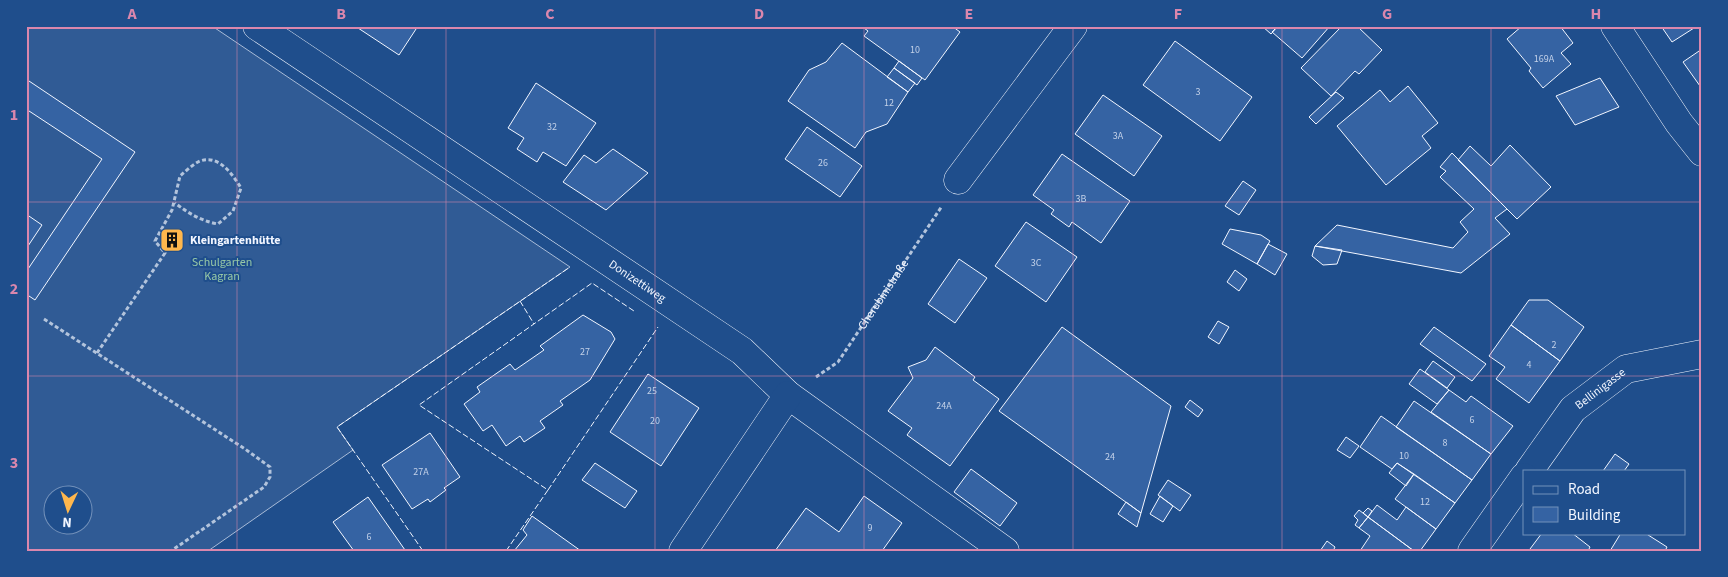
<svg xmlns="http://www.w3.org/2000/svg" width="1728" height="577" font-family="'Source Sans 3',sans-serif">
<rect width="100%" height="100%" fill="#1f4e8c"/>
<!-- built -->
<path fill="#305b95" stroke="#a8bbd7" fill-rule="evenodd" d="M26 26H212L570 267 337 427 353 450 208 551H26ZM52 494H82V524H52Z"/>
<!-- building -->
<path fill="#3563a3" stroke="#f2f6ff" d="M355 26H418L399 55Z
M865 26H952L960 32 925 80 864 36 868 31 864 28Z
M1262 26H1278L1271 34Z
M1278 26H1330L1302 58 1272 32Z
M1342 26H1357L1382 50 1359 74 1355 71 1331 96 1301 68Z
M1522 26H1560L1573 43 1561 53 1571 64 1543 88 1529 71 1531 68 1507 39Z
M1661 26H1693L1694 28 1672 42Z
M1175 41 1252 97 1220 141 1143 85Z
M842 43 908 92 887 124 866 132 855 148 788 101 809 70 826 62Z
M1702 49V85L1700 86 1683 62Z
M899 61 922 78 917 85 894 68Z
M894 68 915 83 908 92 887 77Z
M1600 78 1619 107 1575 125 1556 96Z
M26 79 135 152 35 300 26 294V272L102 159 26 109Z
M536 83 596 123 566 166 543 152 537 162 517 149 524 138 508 128Z
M1408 86 1438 123 1422 136 1431 148 1386 185 1337 126 1380 90 1390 102Z
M1336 92 1344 98 1316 124 1309 117Z
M1103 95 1162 136 1134 176 1075 134Z
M807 127 862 166 840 197 785 159Z
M1510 145 1551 187 1517 219 1458 160 1470 146 1491 166Z
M613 149 648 173 606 210 563 182 584 155 596 163Z
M1452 153 1507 209 1495 218 1510 234 1461 273 1315 246 1337 225 1453 248 1468 232 1460 222 1474 209 1440 177 1446 171 1440 167Z
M1062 154 1130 201 1101 243 1072 222 1069 227 1051 214 1054 210 1033 195Z
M1243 181 1256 190 1239 215 1225 206Z
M26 214 42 225 26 249Z
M1026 222 1077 257 1046 302 995 266Z
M1230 229 1261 235 1270 241 1257 264 1222 244Z
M169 230 181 238 174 249 162 242Z
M1268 244 1287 254 1275 275 1257 264Z
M1315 246 1342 250 1337 264 1323 265 1312 256Z
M959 259 987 278 955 323 928 304Z
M1235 270 1247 279 1239 291 1227 282Z
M1529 300H1548L1584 327 1560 361 1511 325Z
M583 315 611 332 615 339 590 380 560 401 563 405 540 421 545 428 524 442 520 436 506 446 492 425 483 431 464 404 480 392 477 387 510 364 515 370 544 350 540 346Z
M1218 321 1229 327 1219 344 1208 337Z
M1511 325 1560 361 1529 403 1496 379 1505 367 1489 356Z
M1062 327 1171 406 1141 513 999 411Z
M1434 327 1486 364 1472 381 1420 344Z
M935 347 975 377 973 380 999 399 950 466 907 435 912 428 888 411 913 378 908 367 926 360Z
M1433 361 1455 377 1447 388 1425 372Z
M1420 369 1449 390 1437 404 1409 384Z
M648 374 699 408 661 466 610 432Z
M1449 390 1466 402 1471 396 1513 426 1491 454 1431 412Z
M1190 400 1203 410 1198 417 1185 407Z
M1414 401 1491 454 1472 480 1396 427Z
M1381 416 1472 480 1455 503 1397 463 1392 469 1360 447Z
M430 433 460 477 444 488 446 490 430 502 428 499 412 509 382 465Z
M1346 437 1359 446 1350 458 1337 450Z
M1615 454 1629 464 1624 471H1603Z
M595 463 637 491 625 508 582 480Z
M1397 463 1414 474 1406 486 1389 473Z
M971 469 1017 503 1000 526 954 492Z
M1414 474 1455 503 1436 529 1395 499Z
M1168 480 1191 495 1180 511 1158 495Z
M864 496 902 523 882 551H775L806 508 839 532Z
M1160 496 1173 506 1163 522 1150 514Z
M368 497 405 550V551H354L333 522Z
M1126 502 1141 513 1137 527 1118 514Z
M1377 505 1397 520 1406 507 1436 529 1420 551H1414L1368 517Z
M1368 508 1372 511 1368 517 1363 513Z
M1359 510 1368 517 1359 528 1355 525 1358 520 1354 516Z
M532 516 581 551H514L527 535 523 530Z
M1368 517 1414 551H1360L1370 536 1359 528Z
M1542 533H1572L1590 547 1588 551H1533L1530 549Z
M1621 533H1645L1667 547 1665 551H1610Z
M1327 541 1335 547 1333 551H1320Z"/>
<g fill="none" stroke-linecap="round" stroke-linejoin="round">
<!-- minor casing -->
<g stroke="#f2f6ff" stroke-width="29">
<g id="minor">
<path id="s2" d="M257 26 742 351 788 395 1005 551"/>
<path d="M1615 26 1679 123 1702 152"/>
<path d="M958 180 1073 26"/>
<path id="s3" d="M1529 471 1573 409 1626 369 1702 354"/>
<path d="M683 551 788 395"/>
<path d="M1472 551 1524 477"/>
</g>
</g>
<!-- path -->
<g stroke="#b3c4dc" stroke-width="3" stroke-dasharray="4 2.5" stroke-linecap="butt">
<path d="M44 319 245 449 270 467V477L264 487 171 551"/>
<path d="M97 353 165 253 155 241 172 210 180 176C186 171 193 164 200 161 219 154 233 175 241 188L233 211 218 224C201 221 188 213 175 203"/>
<path id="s1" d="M816 377 838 362 942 206"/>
</g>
<!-- minor -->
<use href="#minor" stroke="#1f4e8c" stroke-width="28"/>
<!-- fence -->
<path stroke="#f2f6ff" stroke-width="1" stroke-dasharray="6 2.5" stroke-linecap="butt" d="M520 301 534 324
M548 490 658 327
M423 551 337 427 570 267
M506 551 548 490 419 405 592 283 634 311"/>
</g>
<!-- grid -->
<path fill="none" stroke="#da87ad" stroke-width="1" stroke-opacity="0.55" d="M237 26V551M446 26V551M655 26V551M864 26V551M1073 26V551M1282 26V551M1491 26V551M26 202H1702M26 376H1702"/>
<!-- icons -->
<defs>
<g id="building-square" transform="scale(1.25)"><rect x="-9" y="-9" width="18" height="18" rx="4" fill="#ffb74d" stroke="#1f4e8c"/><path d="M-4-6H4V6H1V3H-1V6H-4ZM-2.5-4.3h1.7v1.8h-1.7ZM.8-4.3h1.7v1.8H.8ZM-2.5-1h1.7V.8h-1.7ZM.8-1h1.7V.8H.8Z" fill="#111"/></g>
</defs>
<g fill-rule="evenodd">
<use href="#building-square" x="172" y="240"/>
</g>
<g text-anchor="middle" stroke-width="4" stroke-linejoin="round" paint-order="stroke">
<!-- number labels -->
<g font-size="10" fill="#c3d1e8">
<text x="915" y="53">10</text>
<text x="1544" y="62">169A</text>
<text x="1198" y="95">3</text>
<text x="889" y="106">12</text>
<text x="552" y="130">32</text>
<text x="1118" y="139">3A</text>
<text x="823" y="166">26</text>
<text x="1081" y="202">3B</text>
<text x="1036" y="266">3C</text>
<text x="1554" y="348">2</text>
<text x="585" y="355">27</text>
<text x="1529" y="368">4</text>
<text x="652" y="394">25</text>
<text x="944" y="409">24A</text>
<text x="1472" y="423">6</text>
<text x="655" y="424">20</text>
<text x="1445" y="446">8</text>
<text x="1404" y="459">10</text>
<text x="1110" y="460">24</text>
<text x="421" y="475">27A</text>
<text x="1425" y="505">12</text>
<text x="870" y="531">9</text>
<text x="369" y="540">6</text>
</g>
<!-- poi labels -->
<g font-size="12" font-weight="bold" fill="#f2f6ff" stroke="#1f4e8c" text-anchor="start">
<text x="190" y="244">Kleingartenhütte</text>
</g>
<!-- park labels -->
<g font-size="12" fill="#97c8a6" stroke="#1f4e8c">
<text x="222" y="266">Schulgarten<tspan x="222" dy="14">Kagran</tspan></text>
</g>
<!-- street labels -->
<g font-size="12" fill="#f2f6ff" stroke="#1f4e8c">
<text dy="4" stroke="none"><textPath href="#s2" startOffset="458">Donizettiweg</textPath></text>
<text dy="4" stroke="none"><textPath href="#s1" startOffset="108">Cherubinistraße</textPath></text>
<text dy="4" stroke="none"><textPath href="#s3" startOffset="110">Bellinigasse</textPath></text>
</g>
</g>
<!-- border -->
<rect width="1728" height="577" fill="none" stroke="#1f4e8c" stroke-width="55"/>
<!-- legend -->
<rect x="1523" y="470" width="162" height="65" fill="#1f4e8c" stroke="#7391ba"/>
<rect x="1533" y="486" width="25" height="8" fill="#1f4e8c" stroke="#7391ba"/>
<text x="1568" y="494" font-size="15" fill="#f2f6ff">Road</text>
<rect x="1533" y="507" width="25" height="15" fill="#3563a3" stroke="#7391ba"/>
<text x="1568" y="520" font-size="15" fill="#f2f6ff">Building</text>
<!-- north arrow -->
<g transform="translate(68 510) rotate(184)"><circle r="24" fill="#1f4e8c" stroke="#7391ba"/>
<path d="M0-4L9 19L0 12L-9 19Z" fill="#ffb74d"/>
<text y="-8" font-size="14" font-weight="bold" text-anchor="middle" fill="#f2f6ff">N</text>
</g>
<rect x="28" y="28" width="1672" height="522" fill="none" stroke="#da87ad" stroke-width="2"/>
<g font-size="16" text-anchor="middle" font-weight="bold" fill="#da87ad">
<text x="132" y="19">A</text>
<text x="341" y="19">B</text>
<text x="550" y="19">C</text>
<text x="759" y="19">D</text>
<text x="969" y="19">E</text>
<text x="1178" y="19">F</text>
<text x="1387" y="19">G</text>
<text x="1596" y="19">H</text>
<text x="14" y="120">1</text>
<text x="14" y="294">2</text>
<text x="14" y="468">3</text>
</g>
</svg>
